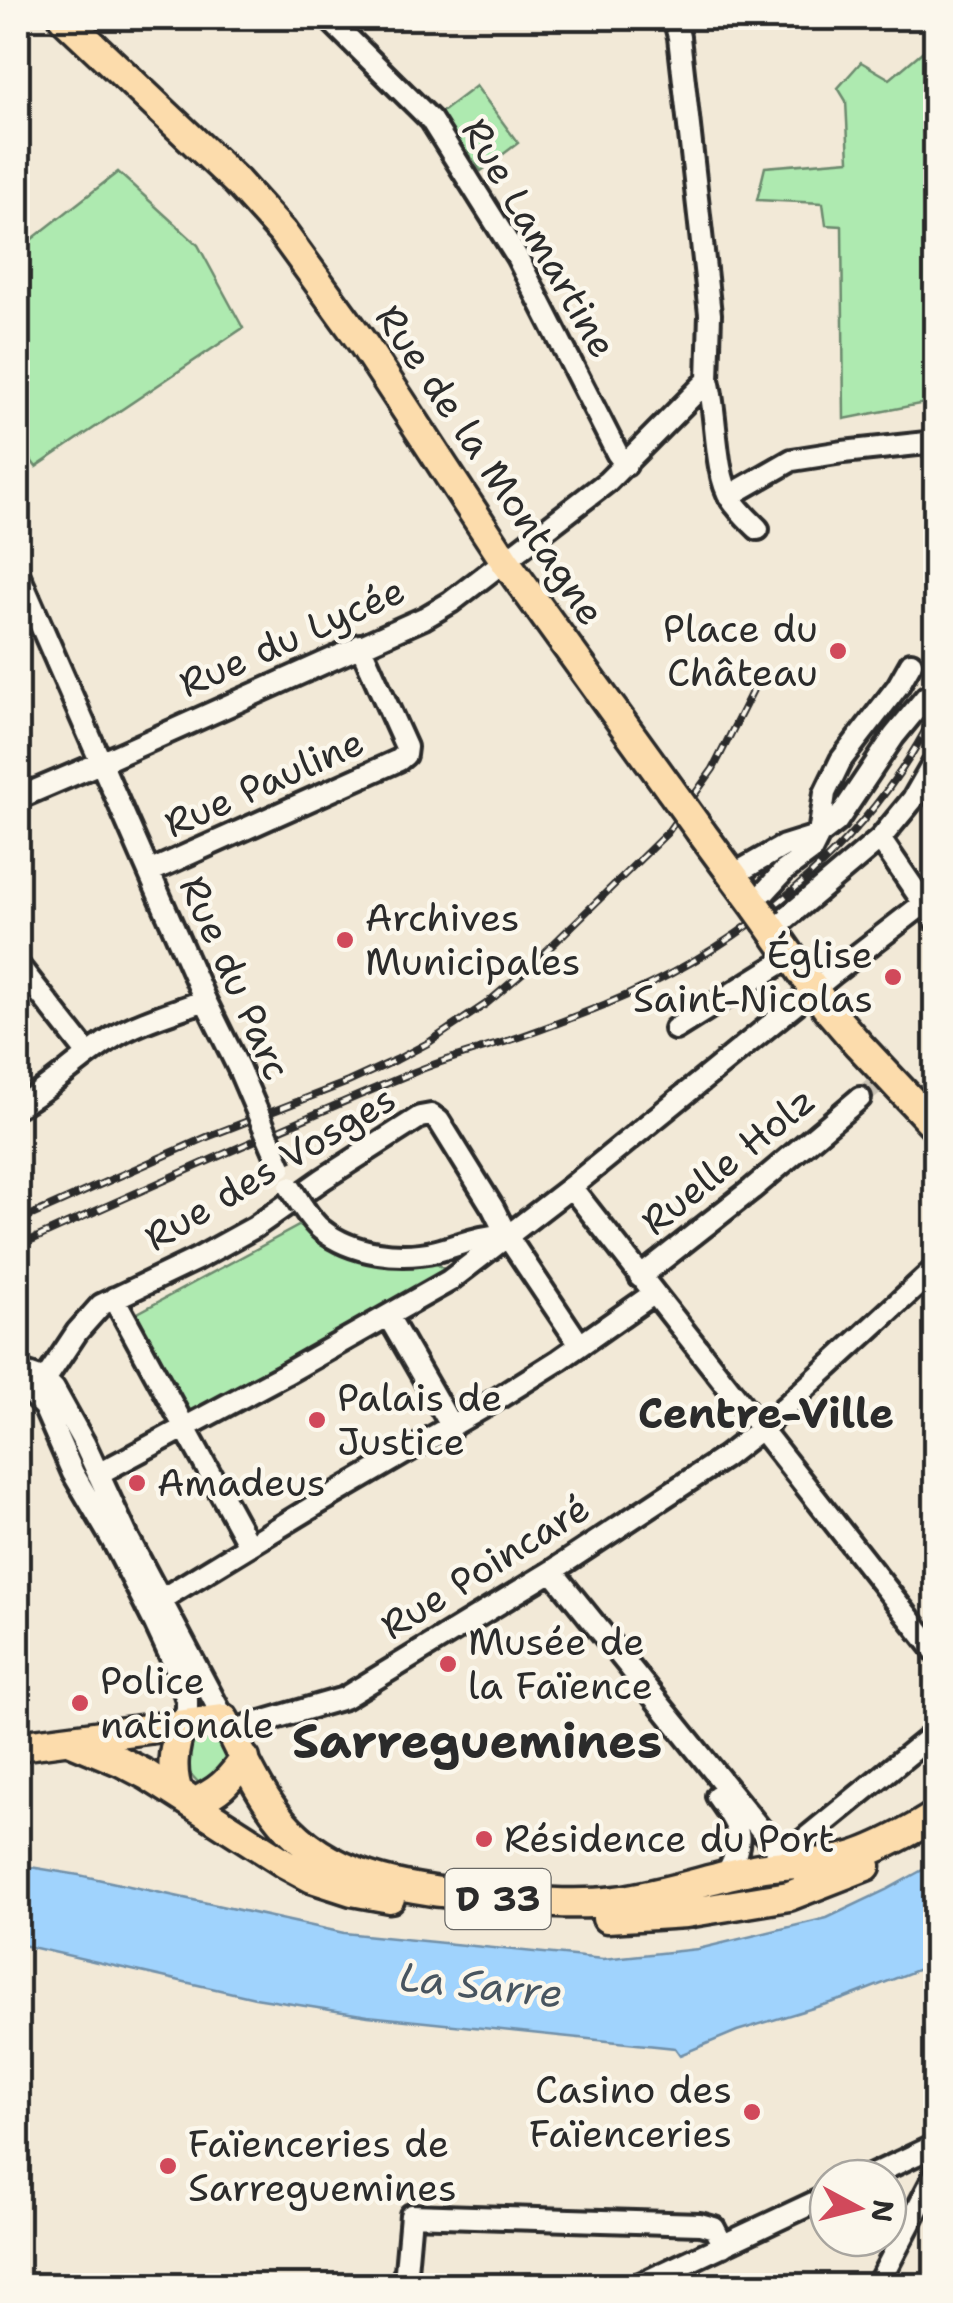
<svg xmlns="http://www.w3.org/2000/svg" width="953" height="2303" font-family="'Shantell Sans',sans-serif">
<rect width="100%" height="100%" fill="#f2e9d7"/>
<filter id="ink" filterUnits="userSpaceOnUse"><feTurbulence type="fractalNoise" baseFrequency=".01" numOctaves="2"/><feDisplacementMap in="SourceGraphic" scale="20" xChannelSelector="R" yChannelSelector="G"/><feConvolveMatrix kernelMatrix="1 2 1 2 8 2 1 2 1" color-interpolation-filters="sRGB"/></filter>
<g filter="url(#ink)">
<!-- green -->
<path fill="#aeeab0" stroke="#6c8a6e" stroke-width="2.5" d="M935 41V401L844 419 842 226 826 225 823 203 757 200 765 167 849 160 846 101 838 88 861 62 890 79Z
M476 86 518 143 481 171 439 114Z
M118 172 198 245 243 328 36 467 23 449 18 451V250Z
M306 1222 372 1261 435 1263 447 1271 183 1418 134 1315Z
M198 1737C216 1739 229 1743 226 1764L205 1784 198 1782 186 1769V1746Z"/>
<!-- water -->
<path fill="#a0d3fd" stroke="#7190a9" stroke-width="2.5" d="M935 1863V1963L843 1999 737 2031 680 2055 675 2048 368 2016 255 1998 18 1944V1865L79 1875 344 1933 603 1959 698 1949 827 1918 886 1890Z"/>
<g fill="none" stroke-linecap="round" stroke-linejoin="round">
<!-- minor-tunnel -->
<path stroke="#cac3b5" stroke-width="20" stroke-dasharray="20 10" stroke-linecap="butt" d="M860 1098 879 1082"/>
<!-- minor casing -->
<g stroke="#2b2b2b" stroke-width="28">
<path id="minor" d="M328 18 431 120 517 257 617 453 626 465
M708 380C717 412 714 473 731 499 738 510 749 520 758 529
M729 496 792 460 843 452 936 442
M18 573 205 1000 239 1069
M18 798 100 763 424 618 451 602 607 482 708 380 710 314 679 37 674 18
M880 839 936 921
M149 872 399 760 405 755 406 747 360 645
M733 875 784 846 819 835 837 821 894 736 926 697
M754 904 784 871 811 851 819 835 825 793 841 760 898 686 911 663
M772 930 880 839 913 799 936 759
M18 965 88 1054
M675 1029 792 956
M18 1106C55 1086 82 1055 119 1034 145 1019 177 1011 205 1000
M571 1187 936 1652
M302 1206C308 1215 314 1224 322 1230 352 1254 401 1260 437 1251 461 1245 481 1234 507 1236
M640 1277 752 1189 860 1098
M114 1298 249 1545
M388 1316 452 1427
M18 1375 28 1374 45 1380 54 1389 84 1443 127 1536 224 1719
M45 1380 77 1332 101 1305 197 1259 255 1227 323 1179 420 1117 431 1115 439 1121 493 1208 507 1236 580 1345
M18 1381 44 1407 73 1473 114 1543 155 1623 176 1668 187 1700V1709L181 1726
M98 1474 285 1374 449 1281 571 1187 834 973 923 904 936 891
M552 1571 783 1857
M147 1608 319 1503 489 1404 559 1360 653 1294
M230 1731 344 1698 552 1571 725 1457 762 1428 936 1268
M717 1796C741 1830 747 1837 725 1876
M774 1864 936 1732
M866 2178 936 2145
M399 2286 406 2271 411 2215 700 2224 714 2228 723 2246
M636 2286 828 2196
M877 2286 936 2173"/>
</g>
<!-- major casing -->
<g stroke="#2b2b2b" stroke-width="35">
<path id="major" d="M64 18 237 182 282 232 364 345 505 561 670 789
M701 832 757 908
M767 922 827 1008 858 1044 936 1127
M181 1726C173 1750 170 1771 179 1795L185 1796
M72 1741 120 1761 147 1775 286 1864 312 1878 352 1891 390 1898
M18 1746 224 1719C243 1757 261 1800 290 1830 342 1883 417 1890 487 1897 530 1902 573 1906 616 1901 662 1895 704 1880 749 1870 781 1862 815 1866 847 1858 870 1853 916 1829 936 1815
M192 1804C221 1790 226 1784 245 1759
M607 1918 686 1913 789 1896 866 1866"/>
</g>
<!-- minor -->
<use href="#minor" stroke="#fbf7ec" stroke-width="20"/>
<!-- major -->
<use href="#major" stroke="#fcdcac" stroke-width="28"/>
<!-- rail casing -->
<g stroke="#2b2b2b" stroke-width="8">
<path id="rail" d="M18 1221 207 1137 348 1082 396 1060 428 1043 486 1004 533 964 667 833 713 769 759 678
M18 1246C149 1187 280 1128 412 1073 440 1061 469 1053 498 1044 534 1033 569 1019 604 1005 741 949 870 845 936 710"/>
</g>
<!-- rail -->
<use href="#rail" stroke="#fbf7ec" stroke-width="4" stroke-dasharray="11" stroke-linecap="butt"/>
<!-- minor-bridge casing -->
<g stroke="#2b2b2b" stroke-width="28" stroke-linecap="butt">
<path id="minor-bridge" d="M239 1069 281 1167
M290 1187 302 1206"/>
</g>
<!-- major-bridge casing -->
<g stroke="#2b2b2b" stroke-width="35" stroke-linecap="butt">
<path id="major-bridge" d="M670 789 701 832
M757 908 767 922"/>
</g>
<!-- minor-bridge -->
<use href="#minor-bridge" stroke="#fbf7ec" stroke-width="20"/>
<!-- major-bridge -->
<use href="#major-bridge" stroke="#fcdcac" stroke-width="28"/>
</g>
</g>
<!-- markers -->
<g fill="#d1495b" stroke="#fbf7ec" stroke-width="4">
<circle cx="838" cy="651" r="10"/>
<circle cx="345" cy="940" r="10"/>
<circle cx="893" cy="977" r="10"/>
<circle cx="317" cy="1420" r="10"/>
<circle cx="137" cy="1483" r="10"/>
<circle cx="448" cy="1664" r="10"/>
<circle cx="80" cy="1703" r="10"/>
<circle cx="484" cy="1839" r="10"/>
<circle cx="752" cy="2112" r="10"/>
<circle cx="168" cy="2166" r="10"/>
</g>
<g text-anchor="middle" stroke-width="9" stroke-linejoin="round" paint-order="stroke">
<!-- shield labels -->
<rect fill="#fbf7ec" stroke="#696865" stroke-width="2.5" x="445.5" y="1869" width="105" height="60" rx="8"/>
<g font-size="35" font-weight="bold" fill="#2b2b2b">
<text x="498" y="1911">D 33</text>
</g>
<!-- street labels -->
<g font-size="38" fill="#2b2b2b" stroke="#fbf7ec">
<text transform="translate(539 238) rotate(60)" y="13">Rue Lamartine</text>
<text transform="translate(490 465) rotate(56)" y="13">Rue de la Montagne</text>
<text transform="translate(292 637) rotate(-24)" y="13">Rue du Lycée</text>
<text transform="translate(264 783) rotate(-24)" y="13">Rue Pauline</text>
<text transform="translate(235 978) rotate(66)" y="13">Rue du Parc</text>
<text transform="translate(728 1161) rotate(-39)" y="13">Ruelle Holz</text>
<text transform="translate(270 1168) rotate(-31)" y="13">Rue des Vosges</text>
<text transform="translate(485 1567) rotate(-32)" y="13">Rue Poincaré</text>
</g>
<!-- poi labels -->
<g font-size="38" fill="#2b2b2b" stroke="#fbf7ec" text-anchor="start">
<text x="818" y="642" text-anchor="end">Place du<tspan x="818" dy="44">Château</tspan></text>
<text x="365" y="931">Archives<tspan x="365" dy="44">Municipales</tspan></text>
<text x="873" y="968" text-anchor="end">Église<tspan x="873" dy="44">Saint-Nicolas</tspan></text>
<text x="337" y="1411">Palais de<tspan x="337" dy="44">Justice</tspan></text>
<text x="157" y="1496">Amadeus</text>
<text x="468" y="1655">Musée de<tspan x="468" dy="44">la Faïence</tspan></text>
<text x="100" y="1694">Police<tspan x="100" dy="44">nationale</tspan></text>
<text x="504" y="1852">Résidence du Port</text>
<text x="732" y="2103" text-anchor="end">Casino des<tspan x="732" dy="44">Faïenceries</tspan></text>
<text x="188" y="2157">Faïenceries de<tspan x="188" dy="44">Sarreguemines</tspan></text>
</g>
<!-- water labels -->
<g font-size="40" font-style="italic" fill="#485560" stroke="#fbf7ec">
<text transform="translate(481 1985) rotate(6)" y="14">La Sarre</text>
</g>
<!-- quarter labels -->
<g font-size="42" font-weight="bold" fill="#2b2b2b" stroke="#fbf7ec">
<text x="766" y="1428">Centre-Ville</text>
</g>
<!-- district labels -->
<g font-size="48" font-weight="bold" fill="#2b2b2b" stroke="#fbf7ec">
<text x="477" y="1758">Sarreguemines</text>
</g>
</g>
<!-- margin -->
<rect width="953" height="2303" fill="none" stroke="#fbf7ec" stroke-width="60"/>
<rect x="30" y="30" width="893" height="2243" fill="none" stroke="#2b2b2b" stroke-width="4" filter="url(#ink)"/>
<!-- north arrow -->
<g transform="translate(858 2208) rotate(97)"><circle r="48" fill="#fbf7ec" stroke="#a8a59f" stroke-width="2.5"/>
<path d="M0-8L18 38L0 25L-18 38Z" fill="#d1495b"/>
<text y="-15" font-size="28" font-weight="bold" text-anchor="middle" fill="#2b2b2b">N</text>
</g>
</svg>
